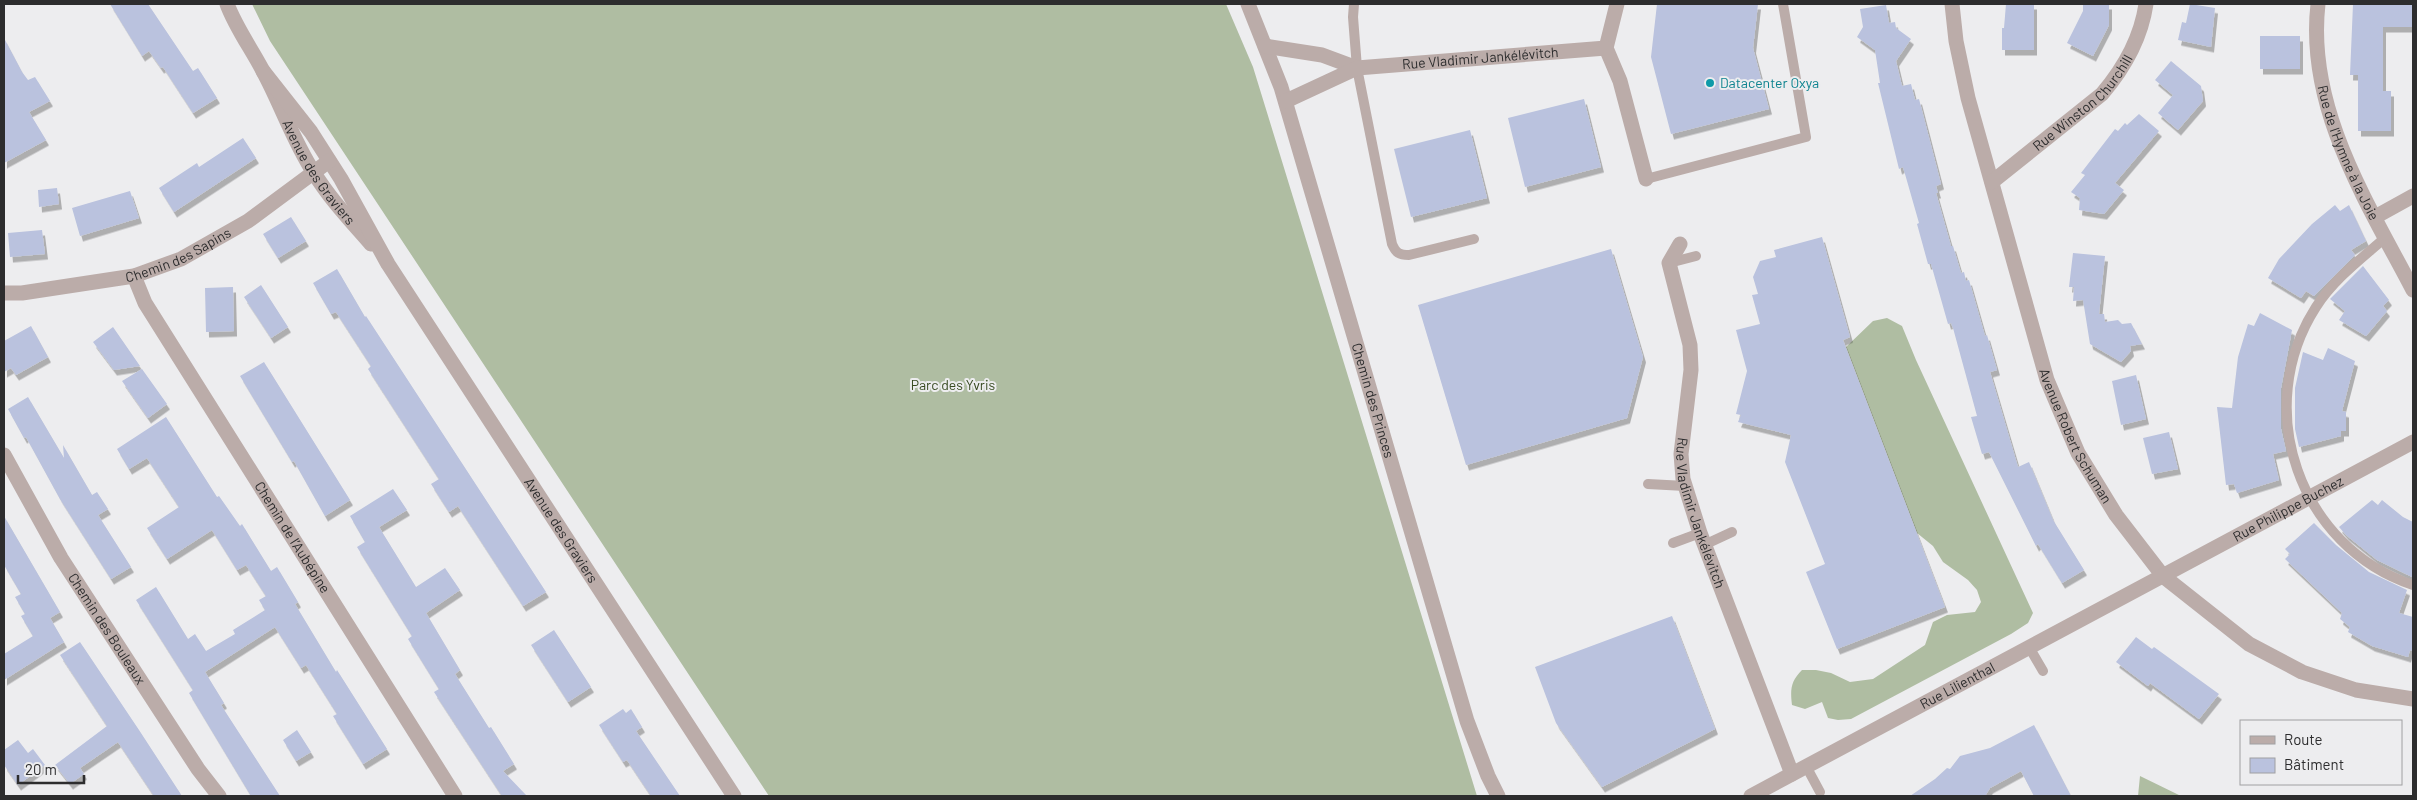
<svg xmlns="http://www.w3.org/2000/svg" width="2417" height="800" font-family="Barlow,sans-serif">
<defs>
<filter id="shadow"><feDropShadow dx="3" dy="5.5" stdDeviation="0" flood-color="#0004"/></filter>
</defs>
<rect width="100%" height="100%" fill="#ededef"/>
<!-- forest -->
<path fill="#afbda2" d="M252 4H1226L1253 67 1477 796H769L270 41Z
M1887 318 1902 326 1916 360 2033 613 2028 623 2011 634 1851 719 1838 720 1828 718 1822 702 1805 709 1792 705C1790 689 1791 681 1802 670H1816L1831 673 1850 682 1873 679 1925 645 1933 622 1947 615 1975 612 1981 602 1977 590 1968 580 1943 562 1933 546 1917 533 1846 347 1873 321Z
M2140 776 2181 796H2138Z"/>
<!-- building -->
<path fill="#bac2de" filter="url(#shadow)" d="M110 4H148L193 71 198 68 217 98 193 113 163 67 161 68 149 51 142 56Z
M1657 4H1758L1753 48 1769 109 1671 134 1651 57Z
M2006 4H2034V50H2002V28H2004Z
M2083 4H2109V25L2093 56 2067 43 2083 11Z
M2190 4 2215 8 2211 47 2178 40 2182 22 2186 23Z
M2353 4H2413V27H2383V91H2391V131H2358V75H2350Z
M1886 5 1889 23 1895 22 1896 28 1911 39 1896 61 1902 86 1911 84 1915 100 1919 99 1941 184 1936 186 1938 193H1936L1951 246H1953L1961 273 1964 272 1966 281 1969 280 1985 336 1987 335 1997 370 1990 372 2018 467 2029 462 2053 520 2084 570 2062 583 2038 544 2036 546 1989 452 1982 454 1971 417 1977 416 1953 328 1951 323 1948 324 1931 264H1928L1917 224 1919 223 1903 167 1899 169 1878 83H1880L1875 50 1857 37 1863 27 1860 9Z
M2260 36H2300V69H2260Z
M4 38 22 72 28 80 35 77 50 101 29 112 46 140 4 163Z
M2171 61 2201 86 2203 101 2178 130 2158 113 2173 95 2155 80Z
M1584 99 1601 167 1525 187 1508 118Z
M2139 114 2159 131 2115 183 2124 190 2104 214 2079 210 2080 198 2071 192 2085 175 2081 173 2115 129 2118 131 2125 123 2127 125Z
M1470 130 1487 198 1411 217 1394 149Z
M243 138 256 158 174 212 159 188 197 163 199 167Z
M57 188 59 204 39 207 38 190Z
M130 191 139 218 80 236 72 208Z
M2335 205 2340 211 2349 205 2366 241 2351 250 2355 255 2314 296 2306 291 2301 298 2268 278 2279 259 2312 224Z
M291 217 306 241 278 258 263 234Z
M42 230 45 254 10 257 8 233Z
M1822 237 1850 337 1843 340 1945 607 1837 649 1806 572 1825 564 1785 462 1791 435 1738 422 1741 415 1736 414 1747 371 1736 330 1760 324 1752 295 1758 294 1753 277 1760 261 1776 257 1774 250Z
M1611 249 1643 357 1627 418 1466 465 1418 305Z
M2073 253 2105 256 2099 314H2104L2105 322 2118 320 2122 324 2131 323 2142 344 2130 346 2131 351 2121 362 2090 344 2083 300 2073 301 2074 287H2069Z
M2363 266 2389 300 2383 306 2387 311 2366 336 2339 320 2345 311 2330 299Z
M337 269 365 317 366 316 546 592 523 606 458 506 449 512 431 484 439 479 368 369 371 366 336 312 331 314 313 283Z
M261 285 288 327 271 338 244 297Z
M233 287 234 331 206 332 205 288Z
M2260 313 2292 330 2281 388V429L2286 451 2273 454 2279 480 2237 493 2234 484 2226 485 2217 407 2232 408 2238 357 2248 324 2254 326Z
M31 326 48 357 16 375 11 368 4 372V341Z
M113 327 140 366 114 370 93 342Z
M2328 348 2355 361 2342 411 2346 412V431H2341V436L2299 447 2295 429V388L2303 352 2323 360Z
M264 362 350 500 325 516 294 461 292 462 240 376Z
M142 369 167 404 148 418 122 381Z
M2136 375 2146 419 2121 425 2112 381Z
M28 397 64 458 63 445 92 495 97 492 108 509 98 515 131 567 111 579 60 499 26 437 24 438 8 409Z
M166 417 217 497 219 496 240 526 242 524 271 571 277 567 298 602 295 604 336 672 337 670 387 749 363 764 333 716 337 714 306 665 301 668 275 627 205 672 224 703 221 705 280 796H251L189 693 193 690 136 600 156 587 188 639 195 634 206 651 235 634 233 630 265 610 259 600 266 596 246 565 237 570 212 530 167 559 147 528 179 507 147 458 129 469 117 449Z
M2169 432 2178 469 2152 474 2143 438Z
M393 489 407 510 379 527 416 587 445 568 460 590 426 613 460 670 455 674 489 728 491 727 514 764 503 771 527 796H502L434 692 439 689 408 639 412 636 357 547 365 542 350 516Z
M2372 500 2378 505 2382 500 2403 517 2413 522 2412 577 2377 560 2346 535 2339 527Z
M4 516 60 612 50 618 64 642 4 680V654L33 636 21 616 25 614 15 597 21 594 4 565Z
M2314 523 2336 545 2369 572 2407 590 2399 613 2413 617V651L2410 650 2408 657 2372 646 2348 632 2350 627 2340 619 2342 613 2285 559 2290 554 2285 549Z
M1672 616 1715 729 1602 787 1556 723 1535 667Z
M554 630 591 687 568 702 531 645Z
M2136 637 2152 649 2154 647 2219 694 2199 719 2150 683 2148 686 2116 662Z
M80 642 139 730 182 796H154L118 742 80 768 84 774 70 784 55 765 107 726 60 655Z
M623 709 626 713 631 709 642 727 636 731 680 796H651L627 760 623 762 599 725Z
M2034 725 2071 796H2034L2021 771 1990 788 1985 796H1910L1935 779 1947 768 1950 769 1960 756 1990 748Z
M297 730 311 752 296 761 283 740Z
M18 740 28 753 33 749 45 765 18 785 4 765V750Z"/>
<g fill="none" stroke-linecap="round" stroke-linejoin="round">
<!-- lane -->
<path stroke="#bbaca9" stroke-width="10" d="M1354 4 1353 17 1357 68 1392 244C1396 253 1399 255 1409 255L1474 239
M1646 179 1806 137 1783 4
M2386 237C2361 259 2334 279 2316 307 2251 408 2299 547 2413 585
M1669 263 1696 256
M1648 484 1685 486
M1673 543 1700 533
M1704 545 1732 532
M2029 647 2043 671
M1806 766 1820 792"/>
<!-- street -->
<g stroke="#bbaca9" stroke-width="15">
<path id="s1" d="M227 4C236 28 251 48 263 71 281 104 293 141 314 173 330 199 351 221 371 244"/>
<path id="s2" d="M1248 4 1281 87 1467 721 1488 776 1498 796"/>
<path d="M1617 4 1606 48 1620 81 1646 179"/>
<path id="s3" d="M1952 4 1956 41 1968 98 2047 380 2078 453 2116 515 2163 576 2249 644 2302 672 2356 690 2413 699"/>
<path id="s4" d="M2318 4C2306 108 2367 202 2413 290"/>
<path d="M1265 46 1322 55 1357 68"/>
<path id="s5" d="M263 71 311 132 341 179 388 264 734 796"/>
<path id="s6" d="M1286 101 1357 68 1606 48"/>
<path id="s7" d="M1992 182 2102 94C2125 67 2141 38 2146 4"/>
<path d="M2375 217 2413 196"/>
<path id="s8" d="M1680 244 1669 263 1690 345 1691 370 1681 454 1683 479 1700 533 1792 774"/>
<path id="s9" d="M134 276 145 303 455 796"/>
<path id="s10" d="M4 293H22L134 276 181 259 248 221 329 161"/>
<path id="s11" d="M4 455 61 558 198 769 219 796"/>
<path id="s12" d="M1751 796 2413 442"/>
</g>
</g>
<!-- markers -->
<circle fill="#0f9aa8" stroke="#ededef" stroke-width="2" cx="1710" cy="83" r="5"/>
<g text-anchor="middle" stroke-width="4" stroke-linejoin="round" paint-order="stroke">
<!-- street labels -->
<g font-size="14" fill="#2d2d2e" stroke="#ededef">
<text dy="5" stroke="none"><textPath href="#s6" startOffset="202">Rue Vladimir Jankélévitch</textPath></text>
<text dy="5" stroke="none"><textPath href="#s7" startOffset="121">Rue Winston Churchill</textPath></text>
<text dy="5" stroke="none"><textPath href="#s4" startOffset="154">Rue de l'Hymne à la Joie</textPath></text>
<text dy="5" stroke="none"><textPath href="#s1" startOffset="192">Avenue des Graviers</textPath></text>
<text dy="5" stroke="none"><textPath href="#s10" startOffset="180">Chemin des Sapins</textPath></text>
<text dy="5" stroke="none"><textPath href="#s2" startOffset="416">Chemin des Princes</textPath></text>
<text dy="5" stroke="none"><textPath href="#s3" startOffset="451">Avenue Robert Schuman</textPath></text>
<text dy="5" stroke="none"><textPath href="#s12" startOffset="609">Rue Philippe Buchez</textPath></text>
<text dy="5" stroke="none"><textPath href="#s8" startOffset="278">Rue Vladimir Jankélévitch</textPath></text>
<text dy="5" stroke="none"><textPath href="#s5" startOffset="548">Avenue des Graviers</textPath></text>
<text dy="5" stroke="none"><textPath href="#s9" startOffset="306">Chemin de l’Aubépine</textPath></text>
<text dy="5" stroke="none"><textPath href="#s11" startOffset="202">Chemin des Bouleaux</textPath></text>
<text dy="5" stroke="none"><textPath href="#s12" startOffset="234">Rue Lilienthal</textPath></text>
</g>
<!-- culture labels -->
<g font-size="14" fill="#0d838f" stroke="#ededef" text-anchor="start">
<text x="1720" y="88">Datacenter Oxya</text>
</g>
<!-- park labels -->
<g font-size="14" fill="#374a20" stroke="#ededef">
<text x="953" y="390">Parc des Yvris</text>
</g>
</g>
<!-- border -->
<rect width="2417" height="800" fill="none" stroke="#2d2d2e" stroke-width="10"/>
<!-- legend -->
<rect x="2240" y="720" width="162" height="65" fill="#ededef" stroke="#a0a0a2"/>
<rect x="2250" y="736" width="25" height="8" fill="#bbaca9" stroke="#a0a0a2"/>
<text x="2284" y="745" font-size="15" fill="#2d2d2e">Route</text>
<rect x="2250" y="758" width="25" height="15" fill="#bac2de" stroke="#a0a0a2"/>
<text x="2284" y="770" font-size="15" fill="#2d2d2e">Bâtiment</text>
<!-- scale -->
<path d="M18 775v8h66v-8" fill="none" stroke="#2d2d2e" stroke-width="2.5"/>
<text x="25" y="775" font-size="15" fill="#2d2d2e" stroke="#ededef" stroke-width="4" paint-order="stroke">20 m</text>
</svg>
